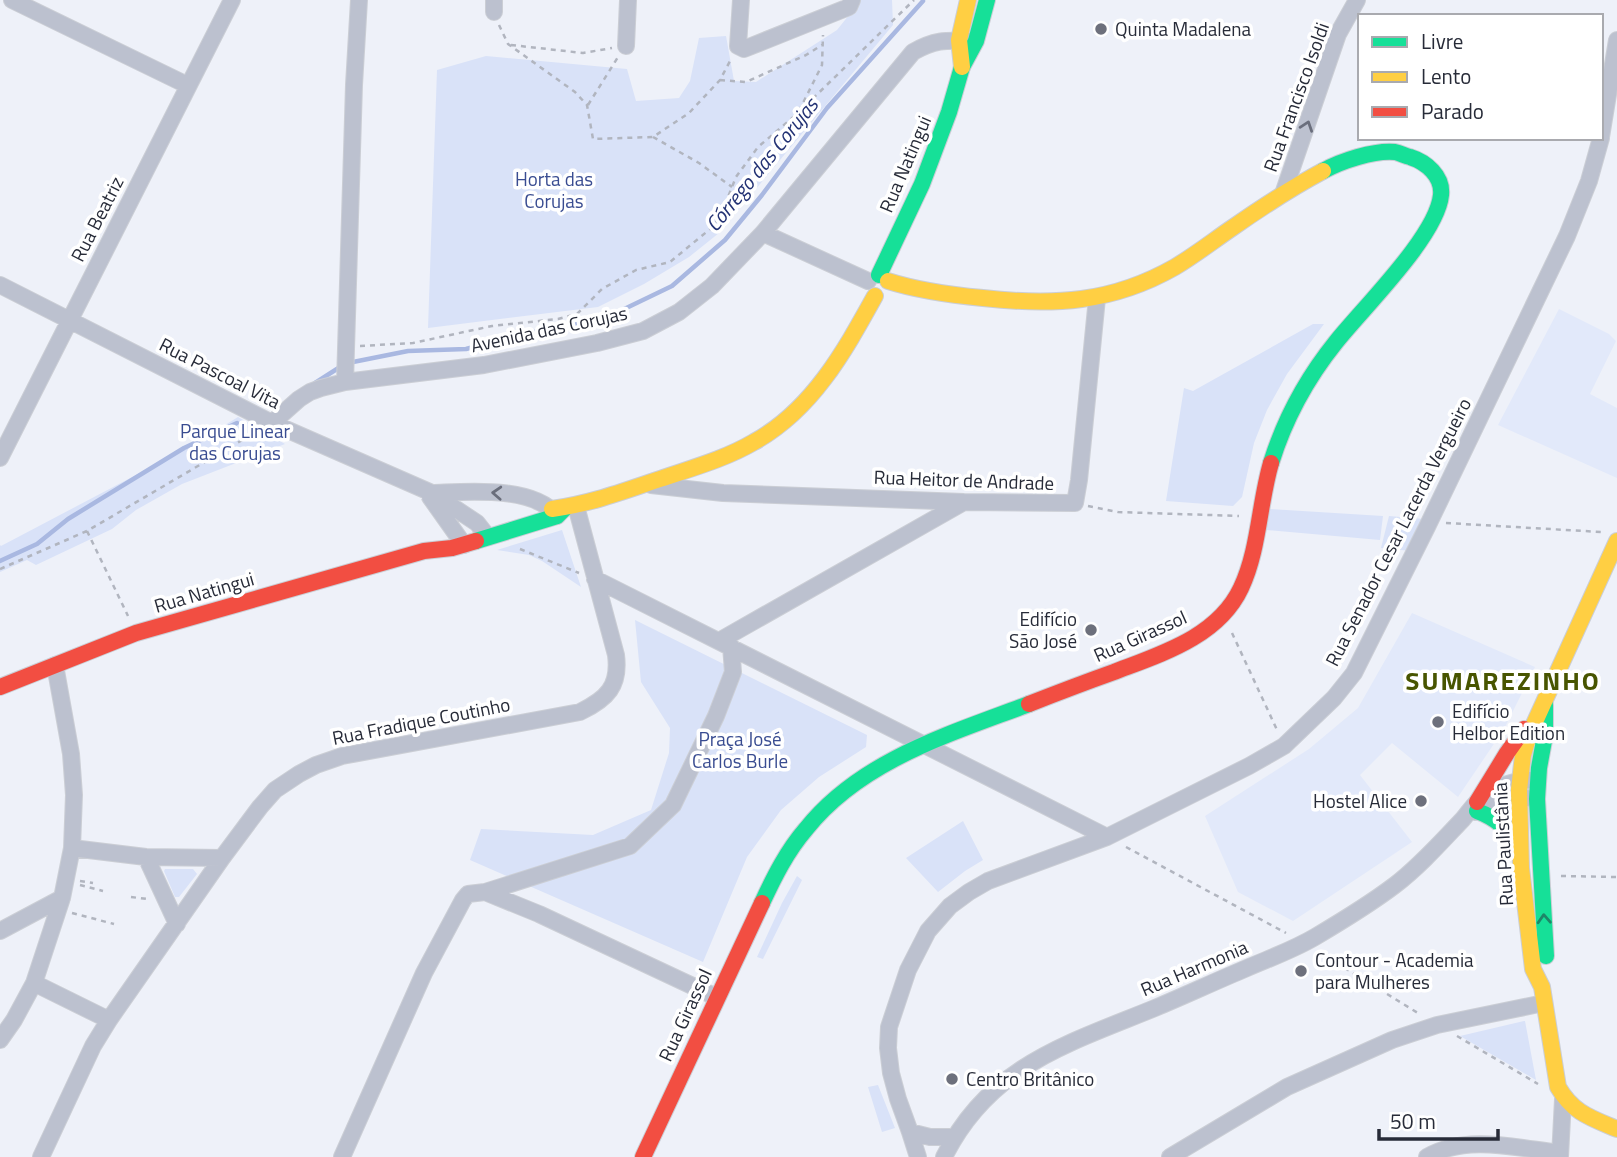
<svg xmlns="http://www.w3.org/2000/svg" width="1617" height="1157" font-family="'Titillium Web',sans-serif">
<rect width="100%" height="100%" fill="#eef1f9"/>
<!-- built -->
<path fill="#e2e9fa" d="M1559 309 1609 334 1616 341 1590 394 1617 408V478L1498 425Z
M1412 613 1535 667 1504 729 1458 797 1392 743 1360 775 1412 842 1293 921 1238 892 1205 816 1309 749 1358 708Z"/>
<!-- green -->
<path fill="#d9e2f8" d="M861 0H892L893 25 719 233 689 257 644 284 598 307 428 328 437 70 486 56 627 69 636 101 679 98 690 81 699 38 726 36 734 81 756 82 837 30Z
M1313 324H1324L1287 374 1267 410 1254 443 1242 497 1233 506 1166 501 1184 388 1193 391Z
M238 417 285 444 182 484 136 510 112 529 36 565 27 560 0 572V545L1 546 191 446Z
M1269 509 1383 516 1380 540 1266 530Z
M1389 516 1424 519 1411 551 1381 548Z
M562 530 581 587 542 561 529 555 497 550Z
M635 620 867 735 866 747 819 777 781 810 747 857 703 962 470 860 481 829 593 835 651 810 669 753 670 728 641 682Z
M963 821 983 860 965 871 938 892 906 858Z
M165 869H193L197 874 179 897H175L164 871Z
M797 876 802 880 763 959 757 957 782 903Z
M1525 1021 1536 1080 1460 1036 1524 1021Z
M878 1085 895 1128 882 1132 868 1087Z"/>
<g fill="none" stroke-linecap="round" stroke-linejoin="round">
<!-- stream -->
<path stroke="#a9b8e1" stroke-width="4.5" d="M348 363 408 351 466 349 518 335 584 323 618 312 672 286 725 240 762 195 827 108 923 1
M315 383 340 367
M0 561 37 544 68 519 184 448 237 423"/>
<!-- street casing -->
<g stroke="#cbced5" stroke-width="18">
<path id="street" d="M12 0 187 85
M741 0 738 46 744 49 849 7 852 0
M494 12V0
M626 46 628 0
M1601 137 1617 40
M1284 191 1338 34 1357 0
M763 233 868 281
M0 285 272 423 432 493 477 523 488 537
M345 382 354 85 359 0
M272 423 299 399 310 392 321 388 345 382 484 365 597 343 643 331 679 312 712 286 763 233 913 52C934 40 945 40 968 41
M0 458 232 0
M651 485 723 493 964 502 1075 503 1079 480 1097 298
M432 493C466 492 534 485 557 516
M430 497 464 545
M595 579 1107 837
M719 641 964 502
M1475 812 1508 799 1527 798
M72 848 146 857 222 858
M146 857 177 924
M485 892 539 914 716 997
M0 931 62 898
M34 983 109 1020
M0 1040 14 1020 34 983 62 898 72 848 74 795 71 754 55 665
M910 1132 898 1099 891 1073 888 1048 889 1027 908 970 928 931 950 906 969 892 988 881 1107 837 1249 766 1284 746 1334 698 1354 673 1427 527 1567 236 1589 181 1601 138
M41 1157 93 1046 109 1020 222 858 260 807 275 790 299 774 316 765 342 756 580 712C607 699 620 686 616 655L576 506
M342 1157 424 973 463 900 468 894 485 892 630 846 673 805 716 716 733 672 731 646
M918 1157 910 1132 930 1137H954
M944 1157C989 1066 1067 1044 1155 1008 1186 995 1216 981 1247 968 1270 958 1293 950 1315 937 1342 921 1370 904 1395 885 1420 866 1442 841 1463 819 1468 813 1472 807 1477 802 1491 789 1510 781 1530 780
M1170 1157 1287 1087 1392 1040 1437 1025 1544 1003
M1427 1157C1466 1134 1517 1148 1560 1153
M1560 1157 1563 1099"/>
</g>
<!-- fast casing -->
<g stroke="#cbced5" stroke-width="18">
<path id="fast" d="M879 275 922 184 949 112 962 67 976 41 987 0
M1271 463C1285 418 1307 378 1336 342 1363 308 1437 236 1441 195 1443 176 1426 162 1410 157 1405 156 1400 153 1395 152 1374 150 1341 161 1323 171
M476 541 557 516 565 508
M1545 705V735L1539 768 1537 799 1546 956
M1477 811C1496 818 1508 829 1520 846
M762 903C774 877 787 851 806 829 861 760 950 734 1029 704"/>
</g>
<!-- slow casing -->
<g stroke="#cbced5" stroke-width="18">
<path id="slow" d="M962 67 959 40 968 0
M888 281C919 291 951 295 983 298 1053 306 1112 303 1175 267 1195 255 1213 241 1232 228 1262 207 1291 188 1323 171
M552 509C590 504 624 491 660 479 692 468 725 459 754 442 812 410 844 352 875 296
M1617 541 1529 735 1523 755 1519 790 1521 868 1533 969 1542 987 1558 1087C1573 1113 1591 1118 1617 1129"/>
</g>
<!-- jam casing -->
<g stroke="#cbced5" stroke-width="18">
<path id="jam" d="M0 687 136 633 424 551 452 548 476 541
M1029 704C1057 693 1086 682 1114 672 1161 654 1218 637 1241 588 1259 550 1259 504 1271 463
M1477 802 1507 753 1524 729
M643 1157 762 903"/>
</g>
<!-- path -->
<path stroke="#b1b5bf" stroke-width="2.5" stroke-dasharray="5 5" stroke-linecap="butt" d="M499 25 508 44 575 92 587 105 593 139 653 137 689 113 720 80 730 61
M511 45 583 53 612 48
M720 80 746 82 806 55 822 45
M588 105 618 57
M799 111 822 65 823 35
M653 137 699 163 732 187
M360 346 413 343 492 326 558 319 577 314 602 289 636 270 670 262 715 225 726 202 736 177 758 147 798 113 914 0
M1088 506 1118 512 1239 516
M1446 523 1601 532
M87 531 128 616
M520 549 579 573
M0 569 87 531 256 432
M1232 633 1278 732
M1126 847 1286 933
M1561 876 1617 877
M80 881 93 883
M80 885 103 891
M131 897 147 899
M72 913 114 924
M1319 952 1421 1015
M1457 1036 1538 1084"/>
<!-- street -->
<use href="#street" stroke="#bcc1cf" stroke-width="16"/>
<!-- fast -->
<use href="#fast" stroke="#16e098" stroke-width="16"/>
<!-- slow -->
<use href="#slow" stroke="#ffcf43" stroke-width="16"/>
<!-- jam -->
<use href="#jam" stroke="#f24e42" stroke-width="16"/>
</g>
<!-- one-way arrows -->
<defs><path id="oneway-chevron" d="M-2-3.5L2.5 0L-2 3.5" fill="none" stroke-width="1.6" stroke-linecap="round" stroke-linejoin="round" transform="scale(1.75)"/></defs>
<g stroke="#6a6e7c">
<use href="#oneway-chevron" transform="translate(1307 126) rotate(-71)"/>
<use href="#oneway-chevron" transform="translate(497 493) rotate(-177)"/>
</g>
<use stroke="#1e8668" href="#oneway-chevron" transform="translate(1544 919) rotate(-93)"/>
<!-- markers -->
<g fill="#6d707c" stroke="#fff" stroke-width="2.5">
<circle cx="1101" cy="29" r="7"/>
<circle cx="1091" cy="630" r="7"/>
<circle cx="1438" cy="722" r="7"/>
<circle cx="1421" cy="801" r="7"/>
<circle cx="1301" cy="971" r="7"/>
<circle cx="952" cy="1079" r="7"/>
</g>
<g text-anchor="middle" stroke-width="7" stroke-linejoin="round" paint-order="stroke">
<!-- poi labels -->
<g font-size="19" fill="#272b38" stroke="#fff" text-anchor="start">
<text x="1115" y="36">Quinta Madalena</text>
<text x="1077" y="626" text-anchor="end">Edifício<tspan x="1077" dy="22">São José</tspan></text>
<text x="1452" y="718">Edifício<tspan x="1452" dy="22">Helbor Edition</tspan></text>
<text x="1407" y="808" text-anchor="end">Hostel Alice</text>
<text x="1315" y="967">Contour - Academia<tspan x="1315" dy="22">para Mulheres</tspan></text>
<text x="966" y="1086">Centro Britânico</text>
</g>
<!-- street labels -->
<g font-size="19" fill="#272b38" stroke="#fff">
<text transform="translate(1296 97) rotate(-70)" y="7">Rua Francisco Isoldi</text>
<text transform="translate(905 164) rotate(-67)" y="7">Rua Natingui</text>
<text transform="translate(97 219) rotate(-63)" y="7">Rua Beatriz</text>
<text transform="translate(549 329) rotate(-12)" y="7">Avenida das Corujas</text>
<text transform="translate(220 373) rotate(27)" y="7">Rua Pascoal Vita</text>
<text transform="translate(964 480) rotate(2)" y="7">Rua Heitor de Andrade</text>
<text transform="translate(1398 532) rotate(-63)" y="7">Rua Senador Cesar Lacerda Vergueiro</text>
<text transform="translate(204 592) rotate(-16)" y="7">Rua Natingui</text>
<text transform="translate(1140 636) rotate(-24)" y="7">Rua Girassol</text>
<text transform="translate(421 721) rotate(-11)" y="7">Rua Fradique Coutinho</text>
<text transform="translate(1503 844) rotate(-93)" y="7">Rua Paulistânia</text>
<text transform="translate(1194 968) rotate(-23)" y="7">Rua Harmonia</text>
<text transform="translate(685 1015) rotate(-65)" y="7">Rua Girassol</text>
</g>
<!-- park labels -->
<g font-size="19" fill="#394c91" stroke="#fff">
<text x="554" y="186">Horta das<tspan x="554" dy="22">Corujas</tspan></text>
<text x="235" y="438">Parque Linear<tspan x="235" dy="22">das Corujas</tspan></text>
<text x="740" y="746">Praça José<tspan x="740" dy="22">Carlos Burle</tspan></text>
</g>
<!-- water labels -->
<g font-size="21" font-style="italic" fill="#233274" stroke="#fff">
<text transform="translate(762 165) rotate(-51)" y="7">Córrego das Corujas</text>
</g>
<!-- district labels -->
<g font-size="26" font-weight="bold" letter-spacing="2" fill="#485500" stroke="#fff">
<text x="1503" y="690">SUMAREZINHO</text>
</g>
</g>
<!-- legend -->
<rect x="1358" y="14" width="245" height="126" fill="#ffffff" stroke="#a9aaaf" stroke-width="2"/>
<rect x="1372" y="37" width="35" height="10" fill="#16e098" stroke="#a9aaaf" stroke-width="2"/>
<text x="1421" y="49" font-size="21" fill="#272b38">Livre</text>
<rect x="1372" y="72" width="35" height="10" fill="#ffcf43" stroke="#a9aaaf" stroke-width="2"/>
<text x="1421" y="84" font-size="21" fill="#272b38">Lento</text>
<rect x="1372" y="107" width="35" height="10" fill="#f24e42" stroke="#a9aaaf" stroke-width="2"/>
<text x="1421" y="119" font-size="21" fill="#272b38">Parado</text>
<!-- scale -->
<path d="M1379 1129v10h119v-10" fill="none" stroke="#272b38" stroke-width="3.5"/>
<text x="1390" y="1129" font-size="21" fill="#272b38" stroke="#ffffff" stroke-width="5" paint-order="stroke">50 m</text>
</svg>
